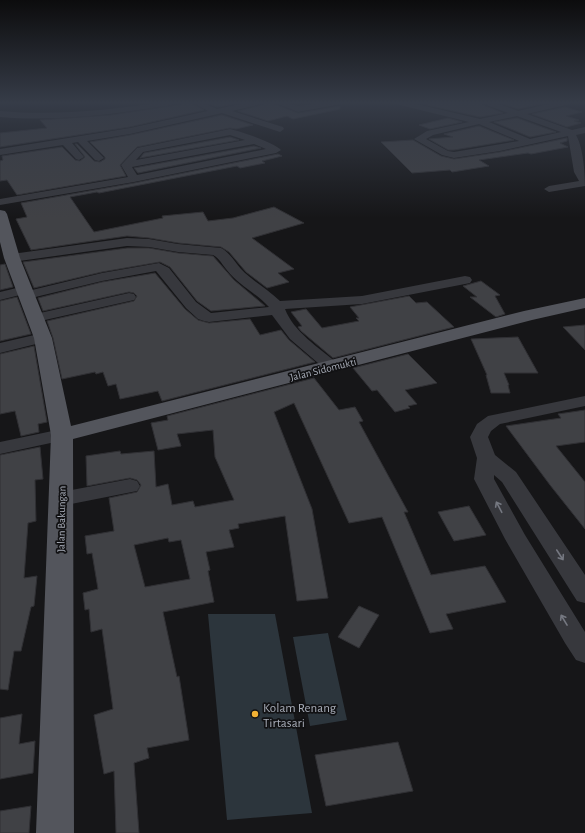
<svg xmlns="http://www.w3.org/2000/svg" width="585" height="833" font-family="'Alegreya Sans',sans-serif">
<rect width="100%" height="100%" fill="#161618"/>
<!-- water -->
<path fill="#2c353c" d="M208 614H275L312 813 227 820Z
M328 633 347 720 310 726 293 637Z"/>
<!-- building -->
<path fill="#404145" stroke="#303034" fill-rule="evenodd" d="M190 102 204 110 130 127 0 147V133L47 128 40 120 111 115 177 105Z
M204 102H245L217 107Z
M264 102H272V103L298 113 340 106V109L293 119 287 116 268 121 238 111 262 105Z
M413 102H482L483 105 503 113 480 117Z
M497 102H550L518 109Z
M565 107 582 112 566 116 579 120 574 121 581 123 567 127 532 114Z
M222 115 253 125 236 129 230 128 137 147 120 165 126 176 17 195 7 180 0 181V161L3 160 2 156 62 147 75 160 80 161 85 157 75 144H77L94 161 100 162 105 159V157L90 142 130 135Z
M448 118 462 122 430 129 419 125Z
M517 118 556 132 530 137 494 122Z
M479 126 514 140 454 150H448L429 139 453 137 444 134Z
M230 137 239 140 140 158 144 153Z
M567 138V141L560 143 568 147 531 154 528 153 479 160 489 166 452 172 450 170 412 173 381 142 413 140 441 156 454 159 500 152Z
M254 146 261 148 138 173 134 168Z
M278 154 282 156 262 161 265 163 240 168 237 166 99 193 97 192 70 197 94 232 163 218 162 216 203 212 208 221 233 218 274 207 304 223 252 238 294 269 278 273 289 282 267 288 246 272 229 252 221 247 178 243 149 238 127 236 31 250 16 219 27 217 21 203 134 183Z
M127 248H149L178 253 213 256 234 280 265 306 211 311 197 301 170 267 160 262 102 272 34 288 23 262Z
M5 264 13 287 0 290V265Z
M155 273 185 309 198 320 209 323 250 319 260 335 281 330 289 340 315 362 162 401 158 391 120 399 116 384 108 386 103 372 96 374 95 372 62 379 53 338 47 321 134 301 137 296 134 293 129 292 43 311 38 298 102 282Z
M481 281 500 295 495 296 505 314 496 317 470 297H477L463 286Z
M409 296 416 303 427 302 454 327 333 358 301 331 298 327 302 326 291 312 306 309 322 328 359 321 356 318H359L350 307Z
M17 297 31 334 0 341V301Z
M585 325V350L563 327Z
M518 337 538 373H504L509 385H508L510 393H491L486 375H487L471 339Z
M34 346 47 422 38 424 39 432 21 436 15 411 0 414V354Z
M408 354 437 383 405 390 417 404 408 406 410 408 395 412 377 390 372 391 353 368Z
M314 378 339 410 355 407 363 421 359 422 408 512H404L431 575 485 566 506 602 446 614 453 629 430 633 382 517 349 523 294 403 274 412 312 509 328 598 297 601 285 516 238 524 239 528 229 530 234 547 206 552 210 570 208 571 214 602 163 612 177 677 179 676 189 740 147 748 149 758 134 763 139 833H116L114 771 104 774 94 715 113 709 102 629 91 632 89 609 85 610 83 593 98 589 92 553 87 554 85 536 114 531 109 498 137 492 141 485 137 480 130 478 87 486 86 456 120 451 121 454 154 451 156 487 168 484 172 505 193 501 195 507 234 500 215 457 213 430 177 434 181 446 158 450 151 423 168 420 167 416ZM168 538 169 542 181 540 190 579 145 587 134 545Z
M585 410V442L556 446 585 482V529L550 485 506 426 561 418 558 414Z
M40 447 43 479 35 480 36 521 28 523 24 578 37 576 34 606 31 607 21 651H14L8 690 0 689V455Z
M469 506 486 535 454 541 438 512Z
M359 606 379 615 359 648 338 637Z
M22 714 19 744 35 741 33 773 0 779V718Z
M398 742 413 791 326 806 315 755Z
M31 806 29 833H0V811Z"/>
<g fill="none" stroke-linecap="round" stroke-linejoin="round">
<!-- minor -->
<path fill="#37383d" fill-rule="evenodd" d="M163 102H181L177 104C118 114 60 122 0 117V111C55 116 109 110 163 102Z
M191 102H201L217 109 250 102H263L262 104 232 111 283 127 284 129 280 132 277 131 222 113 130 134 87 141 104 158 99 161 95 160 78 142 72 143 84 157 79 160 76 159 63 145 0 155V149L130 128 208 111Z
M273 102H284L298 106 328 102H345L341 104 298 112Z
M395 102H408L480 119 508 113 484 104 483 102H494L518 111 558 102H571L570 104 527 114 572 130 585 127V133L576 135C583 147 585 172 585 186L549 192 544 189 549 186 579 181 574 172 568 136 500 151 454 158 442 155 414 139 427 131 469 122 396 104ZM517 116 561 132 530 139 489 122ZM479 124 519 141 454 152 448 151 426 139 433 135Z
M230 129C240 131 275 143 281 150L276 153 134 182 0 205V199L128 177 121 165 137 148ZM230 135 245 140 136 160 143 152ZM254 144 266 149 137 175 132 167Z
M127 238 149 239 178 244 221 248C231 253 236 265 245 273 256 283 269 290 280 301L362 296 465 276 470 277 472 280 470 283 465 284 362 304 285 309C294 332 318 347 337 363L339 366 337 369 331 371 325 369 290 339 272 315 209 322 204 321 198 319 186 308 156 271 102 281 27 299 22 298 20 295 0 300V292L25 286 30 287 32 290 102 273 159 263 169 268 196 302 211 313 269 307C256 293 237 284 226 269 222 264 219 258 213 255L178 252 149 247 127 246 12 262 7 261 5 258 7 255 12 254Z
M129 293 134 294 136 297 134 300 36 322 31 321 29 318 31 315Z
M43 333 48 335 51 338 48 341 0 353V343Z
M585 396V406L500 424 491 431 488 437 495 455 516 472 585 575V603L577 601 502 482 494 475V479L525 535 585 632V663L576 660 565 643 505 539 474 479 477 458 470 437 477 424 488 416Z
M62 429 69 431 71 435 69 439 0 454V442Z
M130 479 137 481 140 486 137 491 61 506 54 504 51 499 54 494 61 492Z"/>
<!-- major -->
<path fill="#53555c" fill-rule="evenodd" d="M0 210 5 211 7 214 20 258 52 338 71 426 524 311 585 298V308L532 320 73 439 74 833H36L51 435 34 338 4 258 0 242Z"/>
</g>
<!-- one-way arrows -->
<defs><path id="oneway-shaft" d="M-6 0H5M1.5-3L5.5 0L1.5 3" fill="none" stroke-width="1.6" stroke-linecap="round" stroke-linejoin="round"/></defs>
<g stroke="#757881">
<use href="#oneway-shaft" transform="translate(499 507) rotate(-118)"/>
<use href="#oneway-shaft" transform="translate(560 555) rotate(57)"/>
<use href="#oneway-shaft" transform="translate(564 620) rotate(-121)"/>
</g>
<!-- sky -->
<linearGradient id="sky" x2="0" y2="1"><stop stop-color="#0c0c0d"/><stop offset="0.47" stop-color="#363c48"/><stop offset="1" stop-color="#363c48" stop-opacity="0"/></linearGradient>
<rect width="585" height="218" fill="url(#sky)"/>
<!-- markers -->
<circle fill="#f2b134" stroke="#111113" stroke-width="1.5" cx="255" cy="714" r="4"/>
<g text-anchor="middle" stroke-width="3.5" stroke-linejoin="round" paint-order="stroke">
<!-- street labels -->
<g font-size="11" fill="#a8adb8" stroke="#111113">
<text transform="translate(323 369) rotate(-14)" y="4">Jalan Sidomukti</text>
<text transform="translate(61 519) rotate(-89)" y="4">Jalan Bakungan</text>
</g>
<!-- near-poi labels -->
<g font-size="13" fill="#a8adb8" stroke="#111113" text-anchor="start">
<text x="263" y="712">Kolam Renang<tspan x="263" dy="15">Tirtasari</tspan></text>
</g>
</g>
</svg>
